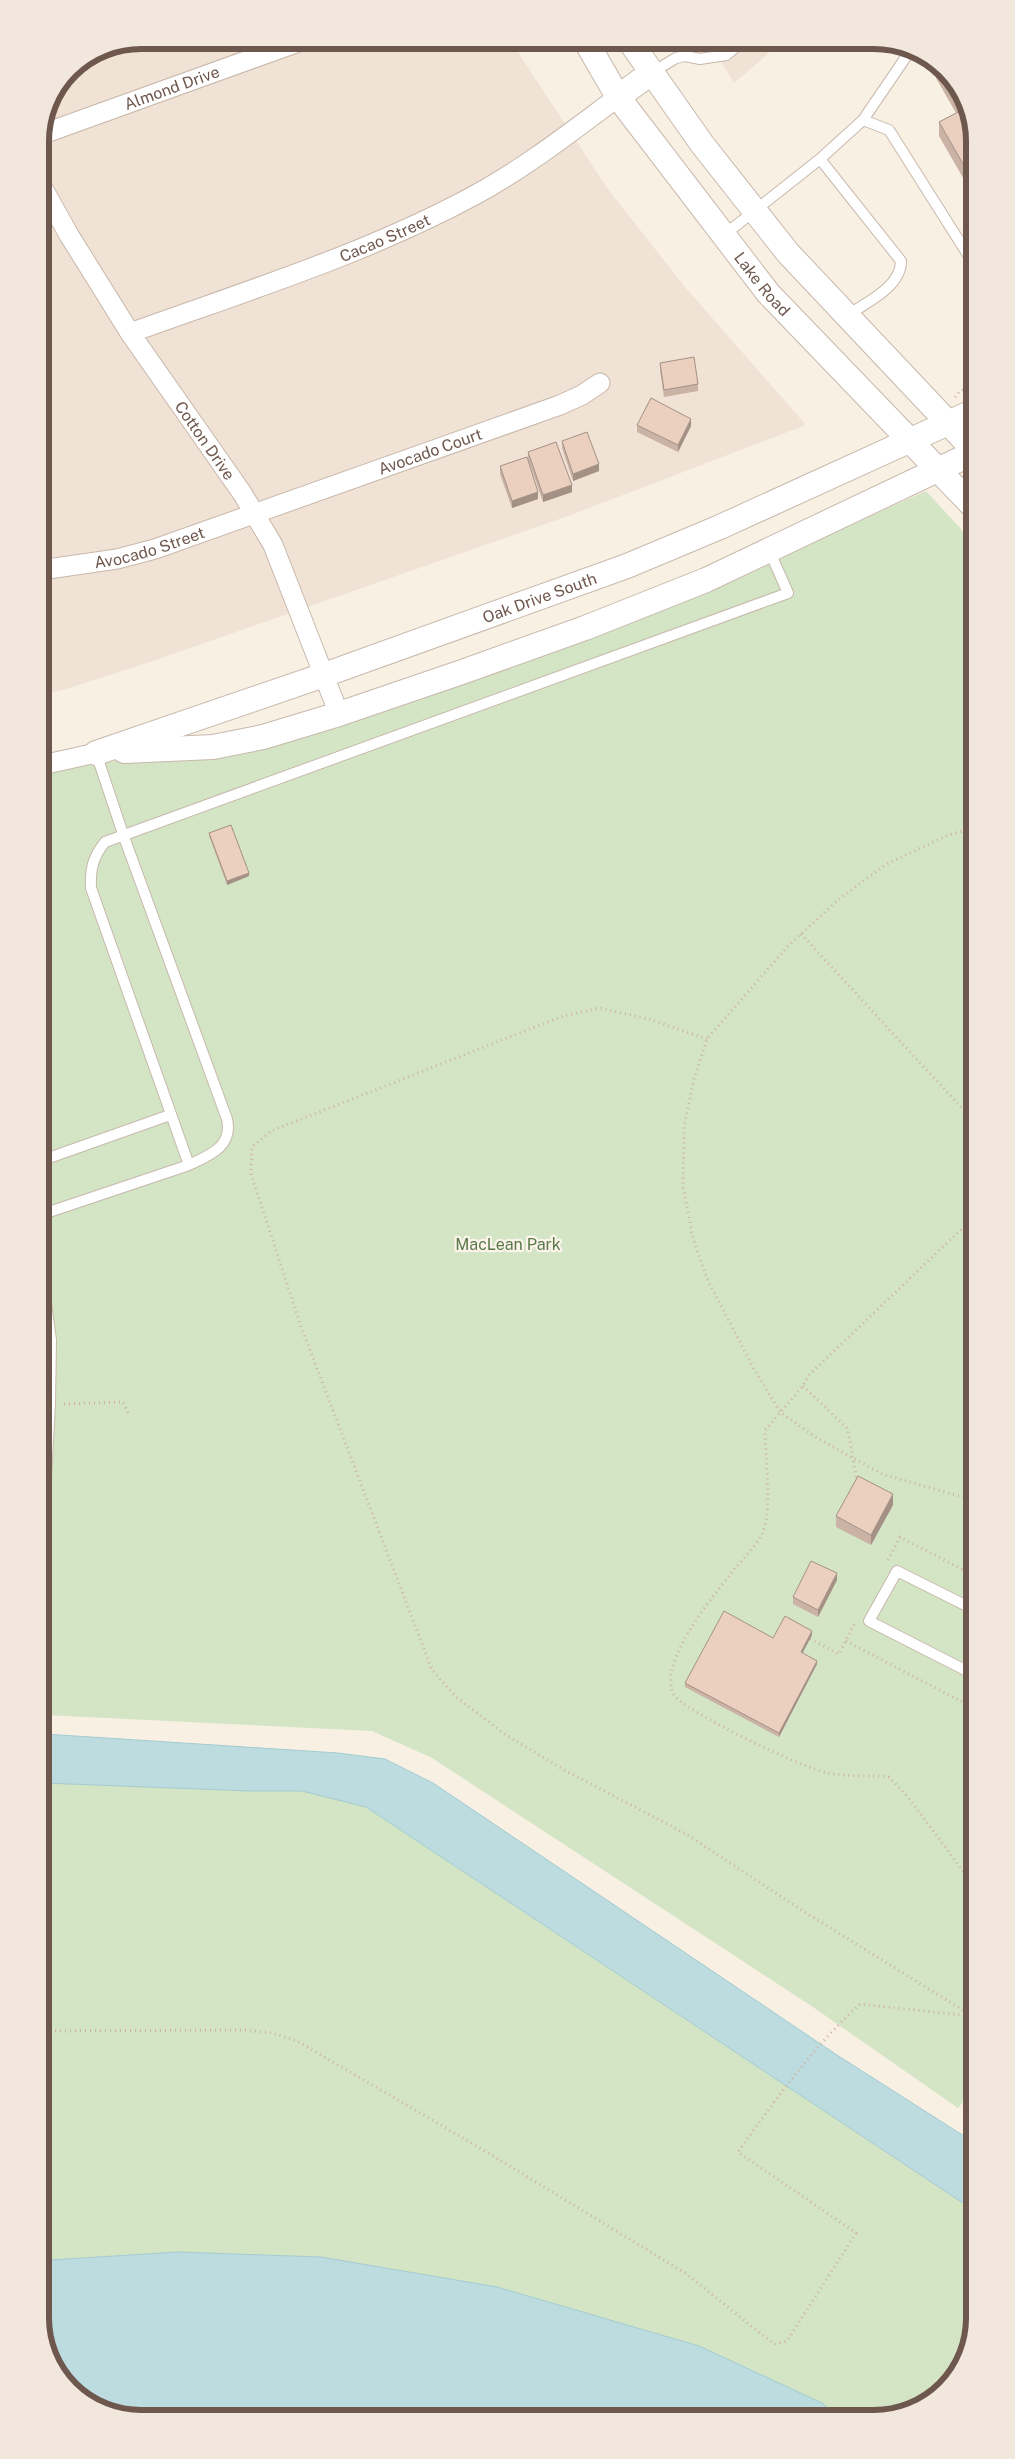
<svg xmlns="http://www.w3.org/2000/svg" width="1015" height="2459" font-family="'Public Sans',sans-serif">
<rect width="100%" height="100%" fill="#f9f0e4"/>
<!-- residential -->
<path fill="#f0e2d4" d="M141 40H510L607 188 685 287 806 425 571 515 147 663 63 690 41 694 40 134 50 96 70 69 102 48Z
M707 40H784L734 83Z"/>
<!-- green -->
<path fill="#d3e5c5" d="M926 491 971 540 974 2089 958 2108 810 2005 432 1758 372 1731 44 1715 42 772 78 765 225 749 724 582Z
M44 1783 250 1791H302L366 1807 975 2211V2319L954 2379 907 2414H835L822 2403 699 2346 497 2287 321 2257 177 2252 51 2260 45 2263Z"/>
<!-- water -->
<path fill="#bcdce0" stroke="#a3cbd0" d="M44 1734 338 1753 385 1759 433 1783 837 2055 975 2143V2211L366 1807 302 1791H250L44 1783Z
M177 2252 321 2257 497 2287 699 2346 822 2403 835 2414 134 2419 79 2398 45 2351V2263L51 2260Z"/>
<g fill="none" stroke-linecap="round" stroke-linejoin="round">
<!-- service casing -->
<g stroke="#c8b8ac" stroke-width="12">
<path id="service" d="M651 73 676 58 685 56 700 59 726 55 745 40
M863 120 889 130 970 258
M820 159 901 261C901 287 867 302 848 315
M724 235 820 159 863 120 910 51
M96 753 124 837 227 1119C233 1146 211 1155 189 1165
M43 1160 170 1115
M43 1214 189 1165 91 888C90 869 93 857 105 842L788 593 769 550
M43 1282 51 1340 50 1404 43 1533
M973 1609 897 1571 869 1621 973 1674"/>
</g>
<!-- minor casing -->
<g stroke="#c8b8ac" stroke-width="21">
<g id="minor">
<path id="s1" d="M40 135 304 40"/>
<path id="s2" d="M40 183 69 235 130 333 242 493 273 545 339 714"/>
<path id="s3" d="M130 333C246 291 366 254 475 195 525 168 572 131 618 97"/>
<path id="s4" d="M41 570 117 559 155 549 560 405 582 395 600 383"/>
<path d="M42 765 96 753"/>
</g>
</g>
<!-- tertiary casing -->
<g stroke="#c8b8ac" stroke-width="26">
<g id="tertiary">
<path id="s5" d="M585 40 618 97 768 293 971 504"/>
<path d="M629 40 702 144 788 253 971 447"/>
<path d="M618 97 651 73"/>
<path d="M124 751 213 747 263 737 339 714 462 672 585 628 706 580 971 454"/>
<path id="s6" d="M96 753 324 675 627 566 720 527 970 413"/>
</g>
</g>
<!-- path -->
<path stroke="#cfb2a3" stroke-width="3" stroke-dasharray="1 4" stroke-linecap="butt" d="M955 397 959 392 970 386
M971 829 948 835 885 865 838 900 788 946 707 1039 694 1079 684 1127 683 1186 693 1238 707 1279 754 1369 780 1412 817 1438 882 1474 973 1500
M801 934 972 1119
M707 1039 649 1019 599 1008 563 1016 271 1131 252 1147 251 1174 302 1329 432 1670 455 1696 503 1733 566 1771 686 1834 803 1911 974 2017
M972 1219 808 1376 803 1386 765 1430C765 1458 773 1511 762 1534 756 1546 745 1557 736 1567 713 1597 683 1631 672 1669 670 1677 670 1687 674 1695 684 1711 806 1770 828 1773 847 1777 869 1775 889 1777L908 1797 974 1886
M803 1386 848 1429 857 1483
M64 1404 123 1402 128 1413
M888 1560 900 1537 973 1575
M810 1639 839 1654 855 1623
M846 1641 974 1708
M45 2031 243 2030 272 2033 297 2041 485 2151 685 2273 774 2344 787 2341 856 2233 738 2152C776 2099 812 2048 860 2004L970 2016"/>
<!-- service -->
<use href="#service" stroke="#fff" stroke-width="10"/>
<!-- minor -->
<use href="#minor" stroke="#fff" stroke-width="19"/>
<!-- tertiary -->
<use href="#tertiary" stroke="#fff" stroke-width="24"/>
</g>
<!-- wall -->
<path fill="#cab2a4" d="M936 64 970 108V190L939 136V122L956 113 936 78Z
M660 363 698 384V391L664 397 660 370Z
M637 425 691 426 678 452 637 432Z
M562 441 599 471 573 481 562 448Z
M528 452 572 492 543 502 528 459Z
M500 466 538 499 512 508 500 474Z
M209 833 249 876 227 885 209 836Z
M893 1505 871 1545 836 1527V1516Z
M837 1580 818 1617 793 1604V1597Z
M812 1635 802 1653 817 1664 779 1737 685 1687V1683L773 1638Z"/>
<!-- shaded-wall -->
<path fill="#a49186" d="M691 419V426L678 452V445Z
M599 464V471L573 481V474Z
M572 485V492L543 502V495Z
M538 492V499L512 508V501Z
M249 873V876L227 885V881Z
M893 1494V1505L871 1545V1535Z
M837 1573V1580L818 1617V1610Z
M812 1631V1635L801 1656V1652Z
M817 1661V1664L779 1737V1733Z"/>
<!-- building -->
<path fill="#ebcfbf" stroke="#a49186" d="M937 63 970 108V176L939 122 962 110 936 64Z
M694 357 698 384 664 390 660 363Z
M651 398 691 419 678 445 637 425Z
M587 432 599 464 573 474 562 441Z
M556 442 572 485 543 495 528 452Z
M527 457 538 492 512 501 500 466Z
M231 825 249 873 227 881 209 833Z
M858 1476 893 1494 871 1535 836 1516Z
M811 1561 837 1573 818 1610 793 1597Z
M724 1611 773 1638 785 1616 812 1631 801 1652 817 1661 779 1733 685 1683Z"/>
<g text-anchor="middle" stroke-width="4.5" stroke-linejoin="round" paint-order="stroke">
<!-- street labels -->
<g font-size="16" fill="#6e574d" stroke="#fcf4ea">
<text dy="6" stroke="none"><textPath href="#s1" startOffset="140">Almond Drive</textPath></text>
<text dy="6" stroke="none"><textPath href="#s3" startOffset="272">Cacao Street</textPath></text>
<text dy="6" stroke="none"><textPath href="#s5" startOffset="302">Lake Road</textPath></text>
<text dy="6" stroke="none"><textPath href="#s2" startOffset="306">Cotton Drive</textPath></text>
<text dy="6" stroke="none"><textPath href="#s4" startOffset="408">Avocado Court</textPath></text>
<text dy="6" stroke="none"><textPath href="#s4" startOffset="111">Avocado Street</textPath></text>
<text dy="6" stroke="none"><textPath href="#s6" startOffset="470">Oak Drive South</textPath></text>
</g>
<!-- park labels -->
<g font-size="16" fill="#59794a" stroke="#fcf4ea">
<text x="508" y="1250">MacLean Park</text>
</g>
</g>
<!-- crop -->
<path d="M0 0H1015V2459H0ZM141 49H874A92 92 0 0 1 966 141V2318A92 92 0 0 1 874 2410H141A92 92 0 0 1 49 2318V141A92 92 0 0 1 141 49Z" fill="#f1e7dd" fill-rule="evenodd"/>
<path fill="none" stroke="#6e574d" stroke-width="6" d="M141 49H874A92 92 0 0 1 966 141V2318A92 92 0 0 1 874 2410H141A92 92 0 0 1 49 2318V141A92 92 0 0 1 141 49Z"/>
</svg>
